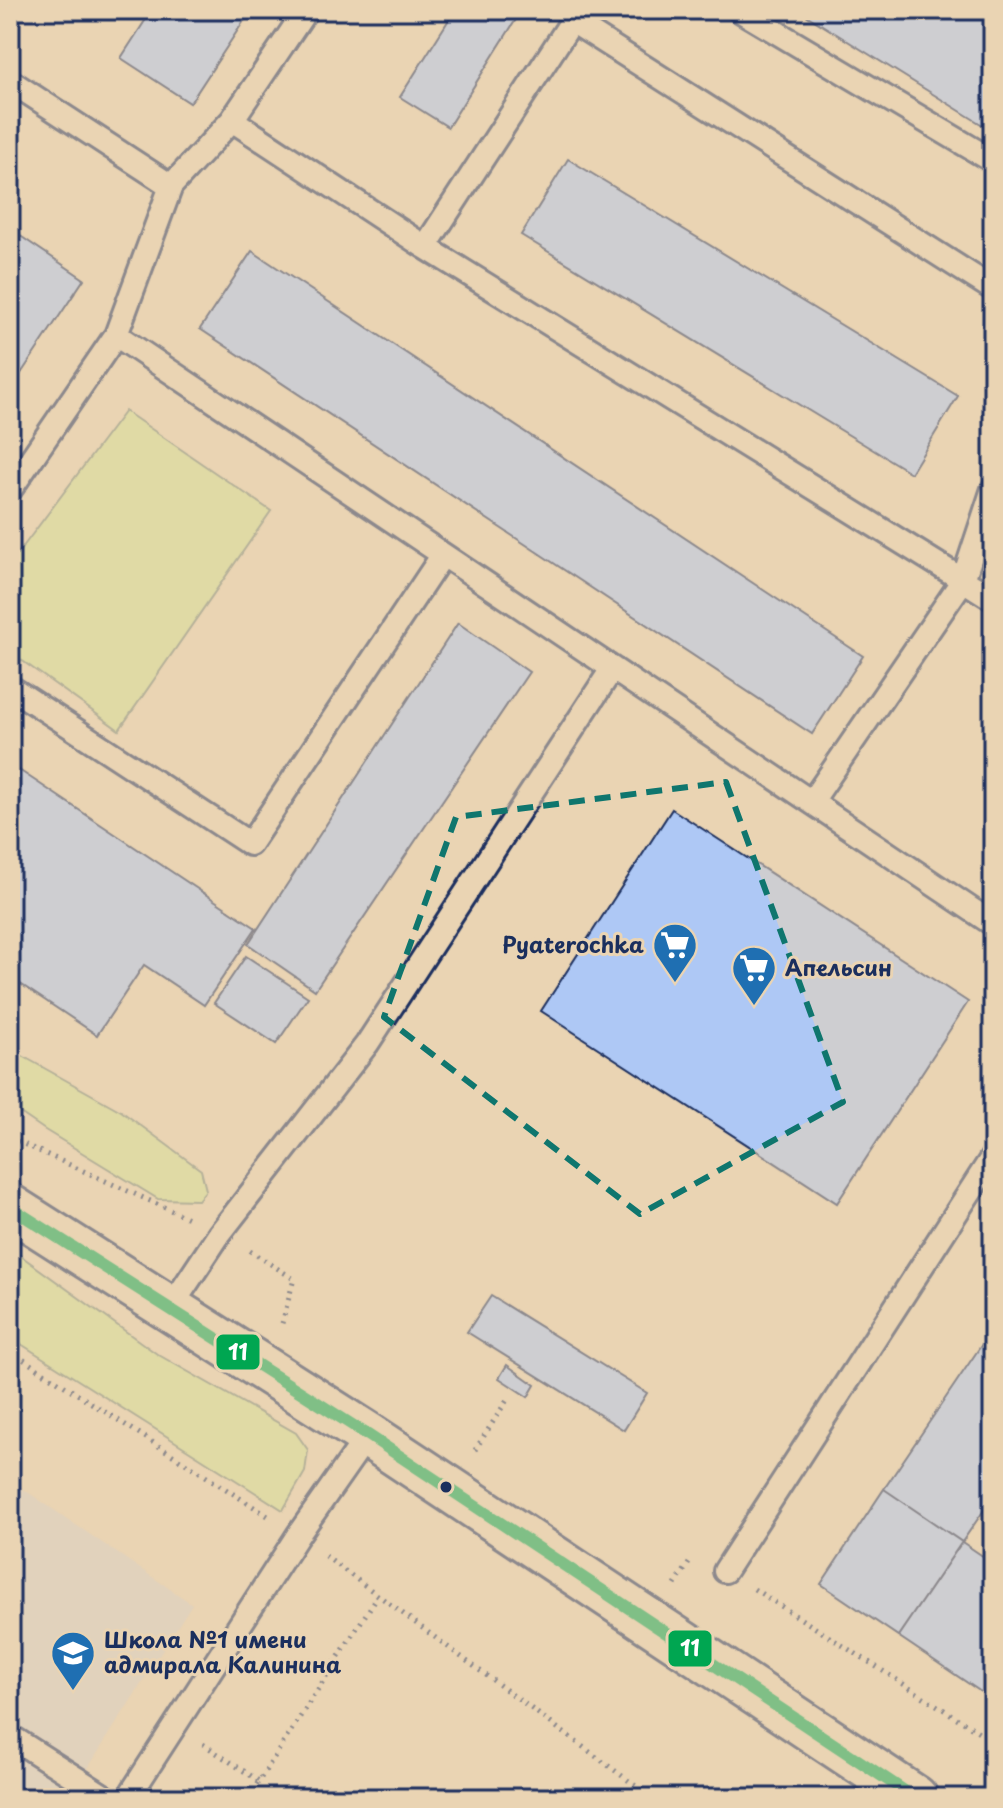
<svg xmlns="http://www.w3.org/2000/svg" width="1003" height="1808" font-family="'Playpen Sans',sans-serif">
<rect width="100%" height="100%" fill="#ead4b3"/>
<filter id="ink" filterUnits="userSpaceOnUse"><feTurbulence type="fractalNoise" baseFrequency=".0125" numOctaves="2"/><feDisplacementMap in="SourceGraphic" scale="16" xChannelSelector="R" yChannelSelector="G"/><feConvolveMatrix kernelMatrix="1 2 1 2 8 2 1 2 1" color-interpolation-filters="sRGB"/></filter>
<g filter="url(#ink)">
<!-- built -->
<path fill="#d8d0c7" d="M10 1480 192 1604 69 1798H10Z"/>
<!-- green -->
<path fill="#d4e295" stroke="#78887a" stroke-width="2" d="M125 411 271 511 119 730 10 652V564Z
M10 1049 121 1111 201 1170 206 1190 198 1200 158 1199 45 1130 10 1106Z
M10 1248 157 1354 296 1433 308 1450 305 1472 283 1510 10 1337Z"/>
<!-- building -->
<path fill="#aec8f5" stroke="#1b2f5e" stroke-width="2" d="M152 10H251L190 103 121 58Z
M455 10H522L448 127 400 97Z
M798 10H993V123L989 129Z
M568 159 958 396 911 473 521 235Z
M10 229 84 279 10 390Z
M252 251 863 656 812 734 200 329Z
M458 623 529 672 315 990 248 944Z
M10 764 256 928 204 1005 144 965 97 1035 10 977Z
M672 809 968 1002 837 1203 541 1011Z
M246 956 308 997 276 1044 214 1003Z
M491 1296 647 1393 624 1430 467 1332Z
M993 1328V1497L962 1542 884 1489Z
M507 1365 535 1385 528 1397 499 1378Z
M884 1489 962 1542 898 1636 821 1584Z
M962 1542 993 1563V1700L898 1636Z"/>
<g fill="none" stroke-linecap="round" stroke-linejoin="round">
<!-- lane casing -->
<g stroke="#1b2f5e" stroke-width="28">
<path id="lane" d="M739 10 993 161
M10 81 171 186 232 120 425 247 963 580 812 801
M232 120 306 10
M171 186 116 335 993 924
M425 247 572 21 993 289
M993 489 963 580 993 599
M10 490 116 335
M10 687 250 844 442 556
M169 1310 220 1233 367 1044 612 669
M725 1571 993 1156
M10 1736 107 1798
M128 1798 298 1535 368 1435"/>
</g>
<!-- secondary casing -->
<g stroke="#1b2f5e" stroke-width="50">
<path id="secondary" d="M10 1207 368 1435 915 1798"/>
</g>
<!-- path -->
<path stroke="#1b2f5e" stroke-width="5" stroke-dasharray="2 6" stroke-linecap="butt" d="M10 1138 188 1218
M250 1251 294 1279 281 1327
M10 1351 268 1516
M475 1450 507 1400
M325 1556 652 1798
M675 1585 689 1563
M754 1589 993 1741
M203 1744 259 1781
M248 1798 377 1597"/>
<!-- lane -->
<use href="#lane" stroke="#ead4b3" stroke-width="22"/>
<!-- secondary -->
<use href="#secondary" stroke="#ead4b3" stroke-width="44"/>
<!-- bus-1 casing -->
<g stroke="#ead4b3" stroke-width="18">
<path id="bus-1" d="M10 1207 368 1435 915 1798"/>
</g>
<!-- bus-1 -->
<use href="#bus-1" stroke="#00a651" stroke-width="12"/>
</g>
</g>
<!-- marked area -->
<path d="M0 0H1003V1808H0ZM726 782 843 1102 640 1214 384 1017 456 817Z" fill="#ead4b3" fill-opacity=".55" fill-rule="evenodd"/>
<path fill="none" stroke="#0f766e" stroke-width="6" stroke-dasharray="16 10" stroke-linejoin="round" d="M726 782 843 1102 640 1214 384 1017 456 817Z"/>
<!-- icons -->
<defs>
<g id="supermarket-pin" transform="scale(2.3)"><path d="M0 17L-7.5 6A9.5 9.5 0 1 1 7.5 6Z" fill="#1f6fb2" stroke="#ead4b3"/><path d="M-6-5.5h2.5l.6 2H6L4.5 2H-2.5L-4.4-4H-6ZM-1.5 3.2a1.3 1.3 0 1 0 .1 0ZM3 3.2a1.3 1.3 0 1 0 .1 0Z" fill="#fff"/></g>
<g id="school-pin" transform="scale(2.3)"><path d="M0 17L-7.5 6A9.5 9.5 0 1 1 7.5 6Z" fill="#1f6fb2" stroke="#ead4b3"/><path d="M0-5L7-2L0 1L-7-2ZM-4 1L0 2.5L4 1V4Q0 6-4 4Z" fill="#fff"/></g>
</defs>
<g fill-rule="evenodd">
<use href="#supermarket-pin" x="675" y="945"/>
<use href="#supermarket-pin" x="754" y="968"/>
<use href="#school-pin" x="73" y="1653"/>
</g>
<!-- markers -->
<circle fill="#1b2f5e" stroke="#ead4b3" stroke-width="3" cx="446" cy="1487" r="7"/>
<g text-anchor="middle" stroke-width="6" stroke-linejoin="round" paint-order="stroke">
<!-- poi labels -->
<g font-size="22" font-weight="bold" fill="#1b2f5e" stroke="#ead4b3" text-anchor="start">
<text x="644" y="953" text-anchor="end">Pyaterochka</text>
<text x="785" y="976">Апельсин</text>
<text x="104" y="1648">Школа №1 имени<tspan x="104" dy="25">адмирала Калинина</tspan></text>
</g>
</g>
<g stroke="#ead4b3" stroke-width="3">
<rect x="215" y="1333" width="46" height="38" rx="8" fill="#00a651"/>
<rect x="667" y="1629" width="46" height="39" rx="8" fill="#00a651"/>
</g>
<g font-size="22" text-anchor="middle" font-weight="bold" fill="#fff">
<text x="238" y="1360">11</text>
<text x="690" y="1656">11</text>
</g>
<!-- margin -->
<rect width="1003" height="1808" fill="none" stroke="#ead4b3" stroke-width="40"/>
<rect x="20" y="20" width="963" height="1768" fill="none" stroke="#1b2f5e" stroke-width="3" filter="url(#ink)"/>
</svg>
